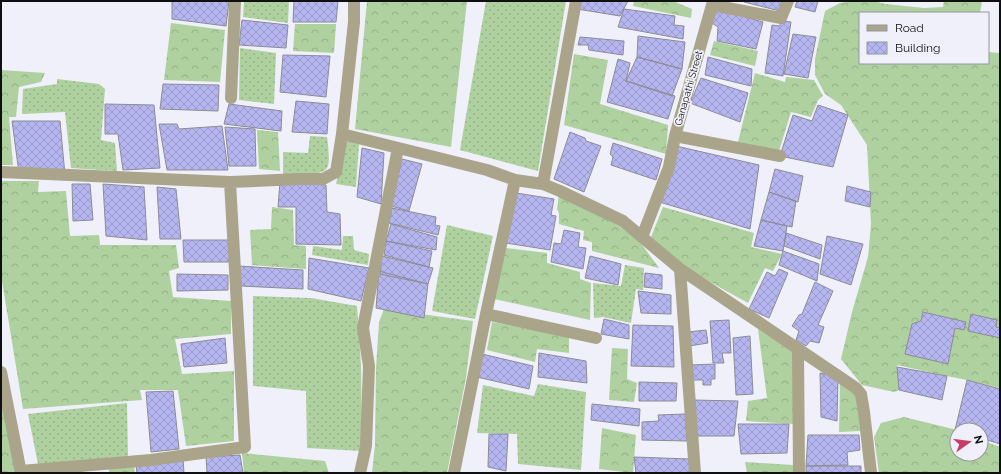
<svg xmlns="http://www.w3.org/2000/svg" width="1001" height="474" font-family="Raleway,sans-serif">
<defs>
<pattern id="grass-dots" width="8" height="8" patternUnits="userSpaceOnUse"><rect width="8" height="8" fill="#afd09f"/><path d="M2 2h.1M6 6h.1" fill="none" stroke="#95b188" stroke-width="1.8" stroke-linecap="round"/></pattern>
<pattern id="forest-crowns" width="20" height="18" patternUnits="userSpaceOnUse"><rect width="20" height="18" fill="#afd09f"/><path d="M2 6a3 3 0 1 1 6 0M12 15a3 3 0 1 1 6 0" fill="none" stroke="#95b188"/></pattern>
<pattern id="building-cross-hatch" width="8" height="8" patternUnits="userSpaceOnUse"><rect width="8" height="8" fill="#b5b5ef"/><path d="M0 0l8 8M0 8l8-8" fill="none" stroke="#9a9acc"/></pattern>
</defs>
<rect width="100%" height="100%" fill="#f0f0fa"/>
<!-- grass -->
<path fill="url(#grass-dots)" d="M244 1H289L288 23 243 17Z
M486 1H566L538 171 460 150Z
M240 48 276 53 274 104 239 100Z
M57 79 99 84 105 89 101 140 115 143 117 171 71 168 65 112 22 114 23 89 57 84Z
M310 136 327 137C328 143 330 160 328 166 324 178 293 174 283 174V152L308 153Z
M346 141 359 144 356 187 336 184Z
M447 225 493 236 475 319 432 311Z
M343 236H353L354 250 369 254 368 265 312 255 313 246 342 250Z
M625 265 644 268 643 290 636 289 631 323 603 317 594 318 593 283 621 286Z
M253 296 311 298 357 306 361 365 362 451 307 448 306 391 253 386Z
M538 384 586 392 581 470 518 464 517 434 477 433 483 385 534 396Z
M127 403 128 457 38 464 28 414Z"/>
<!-- forest -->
<path fill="url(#forest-crowns)" d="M367 1H467L451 147 355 129Z
M634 1H673L692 9 691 18 633 6Z
M855 1H872L886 4 924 8 943 7 944 1H982L980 13H860V63H988V52L1000 53V388L967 380 947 376 897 365 899 390 894 392 862 385 841 359 852 312 868 257 871 224 867 145 841 105 825 94 815 75V59L825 11 840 3Z
M171 23 225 30 220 82 164 80Z
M295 24H336L334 53 293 51Z
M714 41 758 51 755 66 710 55Z
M574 54 608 60 600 104 668 125 666 154 564 125Z
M1 70 45 73 41 82 19 87 16 117H9L13 165H1Z
M755 73 785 82 786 77 814 80 823 96 818 100 811 117 791 112 779 151 738 142Z
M257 130 278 132 280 171 259 169Z
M1 181H39L38 192 66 191 70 236 99 235 100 245H176L179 268 169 271 173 297 231 301V334L175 339 182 374 234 371V441L186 446 178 390H140L142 400 23 409 2 281Z
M559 194 621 227 640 242 659 268 592 251V242L583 240 584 231 559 224V213L557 209Z
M272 207 293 210 294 245 306 246V269L252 265 250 230 271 229Z
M663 207 754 233 751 247 782 254 773 271 765 268 748 303 685 268 651 237Z
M506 248 547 253V263L580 272V279L591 283 590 320 494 299Z
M384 309 473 321 466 378 447 473H372L375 445 376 368 379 322Z
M492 322 569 336V353L537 349 535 362 487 350Z
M758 329 793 352 794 424 746 421 748 401 767 398Z
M612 348 628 349 627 379 637 383 634 402 609 400Z
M1 372 21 473H1Z
M840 382 856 392 859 406 860 431 839 432Z
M904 417 957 430V454H981V440L1000 447V473H879L874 437 881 423Z
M602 428 636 435 633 473 599 469Z
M242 453 325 461 329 473H244Z
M745 462 793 465 794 473H747Z
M134 466 135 473H109V469Z"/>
<!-- building -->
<path fill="url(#building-cross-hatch)" stroke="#8c8c95" d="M172 1H229L226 26 172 19Z
M294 1H338L336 22H293Z
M578 1H628L620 16 577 9Z
M744 1H782L780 11 744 2Z
M797 1H818L815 12 795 7Z
M624 9 675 16 674 25 684 26 683 39 618 27Z
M717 9 763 22 756 49 717 41 718 27 712 23Z
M242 20 288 25 286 48 239 45Z
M783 21 791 22 783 76 765 73 772 25 779 26Z
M793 34 816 37 808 78 784 74Z
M638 36 685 42 682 69 637 57Z
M580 37 624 41 623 55 589 50 588 45H578Z
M283 55 330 56 326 97 280 92Z
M637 57 682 69 672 96 626 81Z
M708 57 752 69 751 86 705 75Z
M618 59 630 63 626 81 675 96 668 119 607 102Z
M701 78 748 93 740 122 690 103Z
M163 84 219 85 218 111 160 109Z
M296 101 329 104 327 134 292 132Z
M105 104 154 105 160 168 123 170 118 134H105Z
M229 104 282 111 281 131 224 124Z
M818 105 848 115 833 167 780 156 793 115 812 121Z
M12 121H60L65 175 19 173Z
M159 124H177L179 129 222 126 228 170H167Z
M225 127 255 129 256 166H229Z
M570 132 585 138 586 141 601 146 584 192 554 179Z
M613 143 662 159 656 180 611 165 613 157 610 154Z
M676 146 759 165 750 229 656 201Z
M362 148 384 153 381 204 357 197Z
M402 159 422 164 409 211 391 206Z
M775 169 803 176 798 202 769 192Z
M280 182 326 185 327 212 340 214 341 245 296 244V207H278Z
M72 184H90L93 220 73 221Z
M103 184 144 187 147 240 106 236Z
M847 186 871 192 870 207 845 201Z
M157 187 176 189 181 239H160Z
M769 192 796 201 792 227 761 220Z
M516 193 554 199 551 215 556 216 550 250 506 243Z
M392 208 436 217 435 225 440 226 438 235 389 223Z
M761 220 787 226 783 251 754 246Z
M391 224 437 237 436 250 386 241Z
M564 230 580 233 578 247 586 248 583 269 551 262 554 243 561 244Z
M786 233 822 245 820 259 784 246Z
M827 236 863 244 851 285 820 274Z
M183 240H229L232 262H184Z
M386 241 432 251 429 267 384 255Z
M783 251 819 264 817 281 779 265Z
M382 256 433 268 428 284 380 274Z
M590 256 621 264 618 285 585 278Z
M309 258 369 268 361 301 308 289Z
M239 266 303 270V289L240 286Z
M779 269 788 273 769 318 749 309 767 272 775 276Z
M379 271 428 284 424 318 376 308Z
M645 273 662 275V289L644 287Z
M177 274 228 275V290L177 291Z
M815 282 833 291 818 325 824 327 819 343 810 341 806 346 796 340 799 331 792 326 799 315 802 314Z
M638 291 671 295V314L641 313Z
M923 312 966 322 964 330 955 328 948 364 905 354 912 324 921 321Z
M971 314 997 320 996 327 1000 328V338L968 331Z
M604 319 629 325V339L601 334Z
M729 320 731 353H722L724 363H713L710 321Z
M633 325 673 326 674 367 631 366Z
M706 330 708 343 689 346 688 332Z
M750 336 753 394 736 395 733 338Z
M225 338 227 363 184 367 181 344Z
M539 353 586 361 587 383 538 377Z
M482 354 533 366 529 389 477 377Z
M715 364V379H711V385H703V380H691L690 365Z
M897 367 947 376 942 400 899 390Z
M820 373 838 377 837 421 821 417Z
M967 380 1000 389V444L981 438V430H955Z
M639 382 677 383 676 401H639Z
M173 391 179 449 151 452 146 392Z
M693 400 738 401 734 436H694Z
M592 404 640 409 639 426 591 420Z
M685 414 687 441 642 440V422L659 421 658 415Z
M738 424H789L787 453 741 454Z
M489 434H508L506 471 488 467Z
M808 435H859L860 450 847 452 848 465 806 466Z
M240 455 243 473H207L206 457Z
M634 457 690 459 691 473H636Z
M183 459 184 473H137L136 465Z
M806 466H861V473H806Z"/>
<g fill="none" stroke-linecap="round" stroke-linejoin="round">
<!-- minor -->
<path stroke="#a9a48a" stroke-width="12" d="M712 5 781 18 788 1
M231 98 235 1
M342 134 487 170 515 180 543 184 560 191 623 221 680 269 856 388 861 394 864 412 871 473
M675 136 780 156
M1 172 230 182 300 179H323L336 172 342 134 354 22V1
M543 184 576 1
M642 237 669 167 675 136 712 5
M680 269 695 473
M486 314 596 338
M798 349 799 473
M1 372 21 473
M21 471 151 460 245 447 230 182
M360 473 366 446 369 366 363 328 398 148
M454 473 486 314 515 180"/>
</g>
<g text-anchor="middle" stroke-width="3.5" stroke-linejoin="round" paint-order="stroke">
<!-- street labels -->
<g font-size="10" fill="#0f0f12" stroke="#f0f0fa">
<text transform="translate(688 88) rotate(-74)" y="4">Ganapathi Street</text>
</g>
</g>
<!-- border -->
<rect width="1001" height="474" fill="none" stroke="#0f0f12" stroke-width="4"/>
<!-- legend -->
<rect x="859" y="12" width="130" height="52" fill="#f0f0fa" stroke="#96969d"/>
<rect x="867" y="25" width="20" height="6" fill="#a9a48a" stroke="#96969d"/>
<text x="895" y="32" font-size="12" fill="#0f0f12">Road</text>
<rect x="867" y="42" width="20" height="12" fill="url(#building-cross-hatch)" stroke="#96969d"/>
<text x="895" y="52" font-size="12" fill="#0f0f12">Building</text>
<!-- north arrow -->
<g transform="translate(969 442) rotate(76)"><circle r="19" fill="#f0f0fa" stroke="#96969d"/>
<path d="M0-3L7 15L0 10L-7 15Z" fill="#cb3d67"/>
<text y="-6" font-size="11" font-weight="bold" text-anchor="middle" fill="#0f0f12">N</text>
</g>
</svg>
